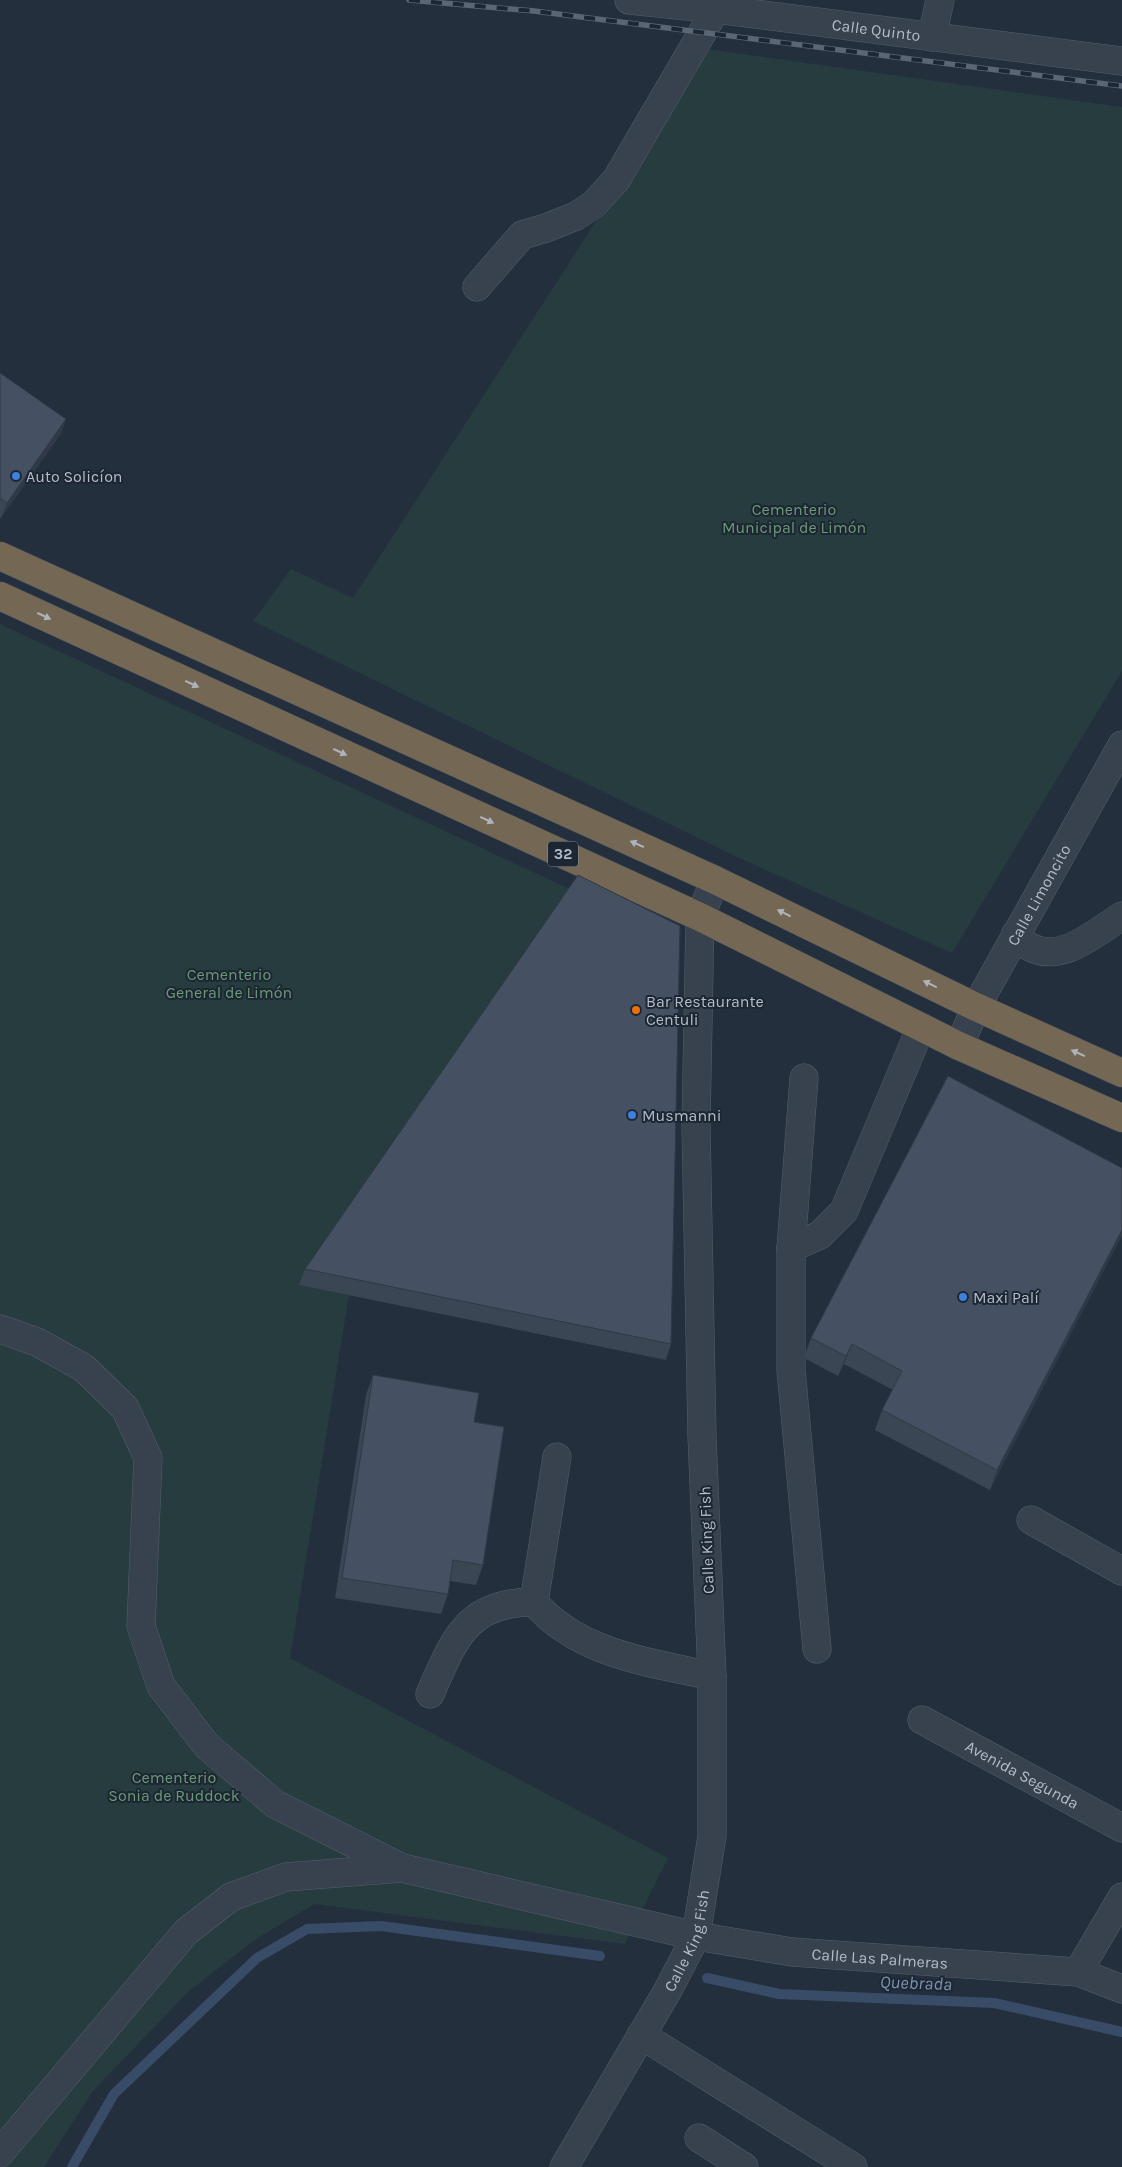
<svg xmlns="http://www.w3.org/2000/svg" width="1122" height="2167" font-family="Karla,sans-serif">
<rect width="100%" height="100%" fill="#242f3e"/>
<!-- green -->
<path fill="#263c3f" d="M707 49 1122 107V671L952 953 737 857 253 621 291 569 353 598Z
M0 624 572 890 300 1285 349 1295 290 1658 668 1858 625 1944 314 1904 256 1939 189 1991 93 2091 44 2167H0Z"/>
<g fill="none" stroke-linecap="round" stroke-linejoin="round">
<!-- stream -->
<path stroke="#394c67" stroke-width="10" d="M707 1978 779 1994 994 2003 1122 2032
M72 2167 114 2094 257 1958 307 1929 381 1926 600 1956"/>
<!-- minor casing -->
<g stroke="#565f6c" stroke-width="29">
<g id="minor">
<path id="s1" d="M629 0 716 9 1122 61"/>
<path d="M932 37 940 0"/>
<path d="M477 287 522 235 546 228 576 216 594 204 616 180 716 9"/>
<path d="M1015 935C1020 939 1025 945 1030 947 1062 964 1096 932 1122 916"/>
<path id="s2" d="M959 1046 976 1007 1122 745"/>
<path d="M804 1078 791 1248V1370L817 1649"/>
<path d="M791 1248 820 1235 844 1211 921 1027"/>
<path id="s3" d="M0 1329 37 1342 84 1368 125 1408 148 1458 141 1626 161 1686 207 1746 275 1804 402 1868 696 1936 792 1952 1078 1972 1122 1989"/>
<path d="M1031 1520 1122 1571"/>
<path d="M534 1602 557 1457"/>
<path d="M430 1694C454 1640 466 1602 534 1602 578 1654 649 1662 712 1676"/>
<path id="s4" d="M922 1720 1122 1828"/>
<path d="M1078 1972 1122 1897"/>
<path d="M641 2035 853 2167"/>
<path d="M699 2138 744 2167"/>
<path d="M0 2153 186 1932 231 1897 286 1877 402 1868"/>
<path id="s5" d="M564 2167 668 1990 696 1936 712 1836V1676L702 1436 696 1126 700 917 715 880"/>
</g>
</g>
<!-- highway casing -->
<g stroke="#434c59" stroke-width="29">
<path id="highway" d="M0 556 715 880 976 1007 1122 1073
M0 596 700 917 959 1046 1122 1118"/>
</g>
<!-- minor -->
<use href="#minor" stroke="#38414e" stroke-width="28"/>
<!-- highway -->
<use href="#highway" stroke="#746855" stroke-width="28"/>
<!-- rail casing -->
<g stroke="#5a6575" stroke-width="5.5">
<path id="rail" d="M409 0 534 11 1122 86"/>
</g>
<!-- rail -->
<use href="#rail" stroke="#1d2633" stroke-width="4" stroke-dasharray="11" stroke-linecap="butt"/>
</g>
<!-- wall -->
<path fill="#3b4654" d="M0 373 66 419 60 435 1 518H0Z
M1122 1168 990 1490 875 1430 882 1410 893 1390 844 1364 838 1376 804 1358 811 1338Z
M305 1269 671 1344 666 1360 299 1285Z
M373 1375 474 1422 483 1565 476 1585 450 1581 448 1594 441 1614 335 1598 366 1395Z"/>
<!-- shaded-wall -->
<path fill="#303945" d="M66 419 60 435 1 518 7 503Z
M1122 1230V1236L990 1490 997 1470Z
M852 1344 844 1364 838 1376 846 1356Z"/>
<!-- building -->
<path fill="#455162" stroke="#303945" d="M0 373 66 419 7 503 0 498Z
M578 875 680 926 671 1344 305 1269Z
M948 1076 1122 1168V1230L997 1470 882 1410 902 1371 852 1344 846 1356 811 1338Z
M373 1375 479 1393 474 1422 504 1427 483 1565 453 1560 448 1594 342 1578Z"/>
<!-- one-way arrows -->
<defs><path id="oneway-solid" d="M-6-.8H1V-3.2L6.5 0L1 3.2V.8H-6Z" transform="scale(1.25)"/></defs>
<g fill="#aeb4bd">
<use href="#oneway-solid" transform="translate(44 616) rotate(25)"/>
<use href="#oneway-solid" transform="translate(192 684) rotate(25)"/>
<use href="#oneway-solid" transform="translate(340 752) rotate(25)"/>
<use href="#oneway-solid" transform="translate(487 820) rotate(25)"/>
<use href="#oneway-solid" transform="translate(637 844) rotate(-156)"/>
<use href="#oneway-solid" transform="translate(784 913) rotate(-154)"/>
<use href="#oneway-solid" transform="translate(930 984) rotate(-154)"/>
<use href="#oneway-solid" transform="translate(1078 1053) rotate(-156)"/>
</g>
<!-- markers -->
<g fill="#3f7fe0" stroke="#1d2633" stroke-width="2">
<circle cx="16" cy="476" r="5"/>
<circle cx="632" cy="1115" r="5"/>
<circle cx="963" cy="1297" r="5"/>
</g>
<circle fill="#e8710a" stroke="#1d2633" stroke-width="2" cx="636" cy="1010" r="5"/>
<g text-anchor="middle" stroke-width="4" stroke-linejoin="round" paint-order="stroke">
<!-- shield labels -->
<rect fill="#1d2633" stroke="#878f9c" stroke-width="1" x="548" y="841.5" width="30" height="25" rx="4"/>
<g font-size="15" font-weight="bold" fill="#b4bcc9">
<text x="563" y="859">32</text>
</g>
<!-- street labels -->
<g font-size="16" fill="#b4bcc9" stroke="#1d2633">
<text dy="6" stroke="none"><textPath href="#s1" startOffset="249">Calle Quinto</textPath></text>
<text dy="6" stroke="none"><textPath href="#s2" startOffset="171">Calle Limoncito</textPath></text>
<text transform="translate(706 1540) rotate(-92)" y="6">Calle King Fish</text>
<text dy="6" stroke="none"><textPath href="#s4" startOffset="114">Avenida Segunda</textPath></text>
<text dy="6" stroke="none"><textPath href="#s5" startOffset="259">Calle King Fish</textPath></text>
<text dy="6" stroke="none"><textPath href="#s3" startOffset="1231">Calle Las Palmeras</textPath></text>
</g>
<!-- poi labels -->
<g font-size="16" fill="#b4bcc9" stroke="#1d2633" text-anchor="start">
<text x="26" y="482">Auto Solicíon</text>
<text x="646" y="1007">Bar Restaurante<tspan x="646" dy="18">Centuli</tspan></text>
<text x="642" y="1121">Musmanni</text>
<text x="973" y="1303">Maxi Palí</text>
</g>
<!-- park labels -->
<g font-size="16" fill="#6b9a76" stroke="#1d2633">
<text x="794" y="515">Cementerio<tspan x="794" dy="18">Municipal de Limón</tspan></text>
<text x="229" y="980">Cementerio<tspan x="229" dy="18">General de Limón</tspan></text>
<text x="174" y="1783">Cementerio<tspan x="174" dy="18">Sonia de Ruddock</tspan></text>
</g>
<!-- water labels -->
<g font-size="18" font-style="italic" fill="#7c92b1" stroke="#1d2633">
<text transform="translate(916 1983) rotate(2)" y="6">Quebrada</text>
</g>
</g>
</svg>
